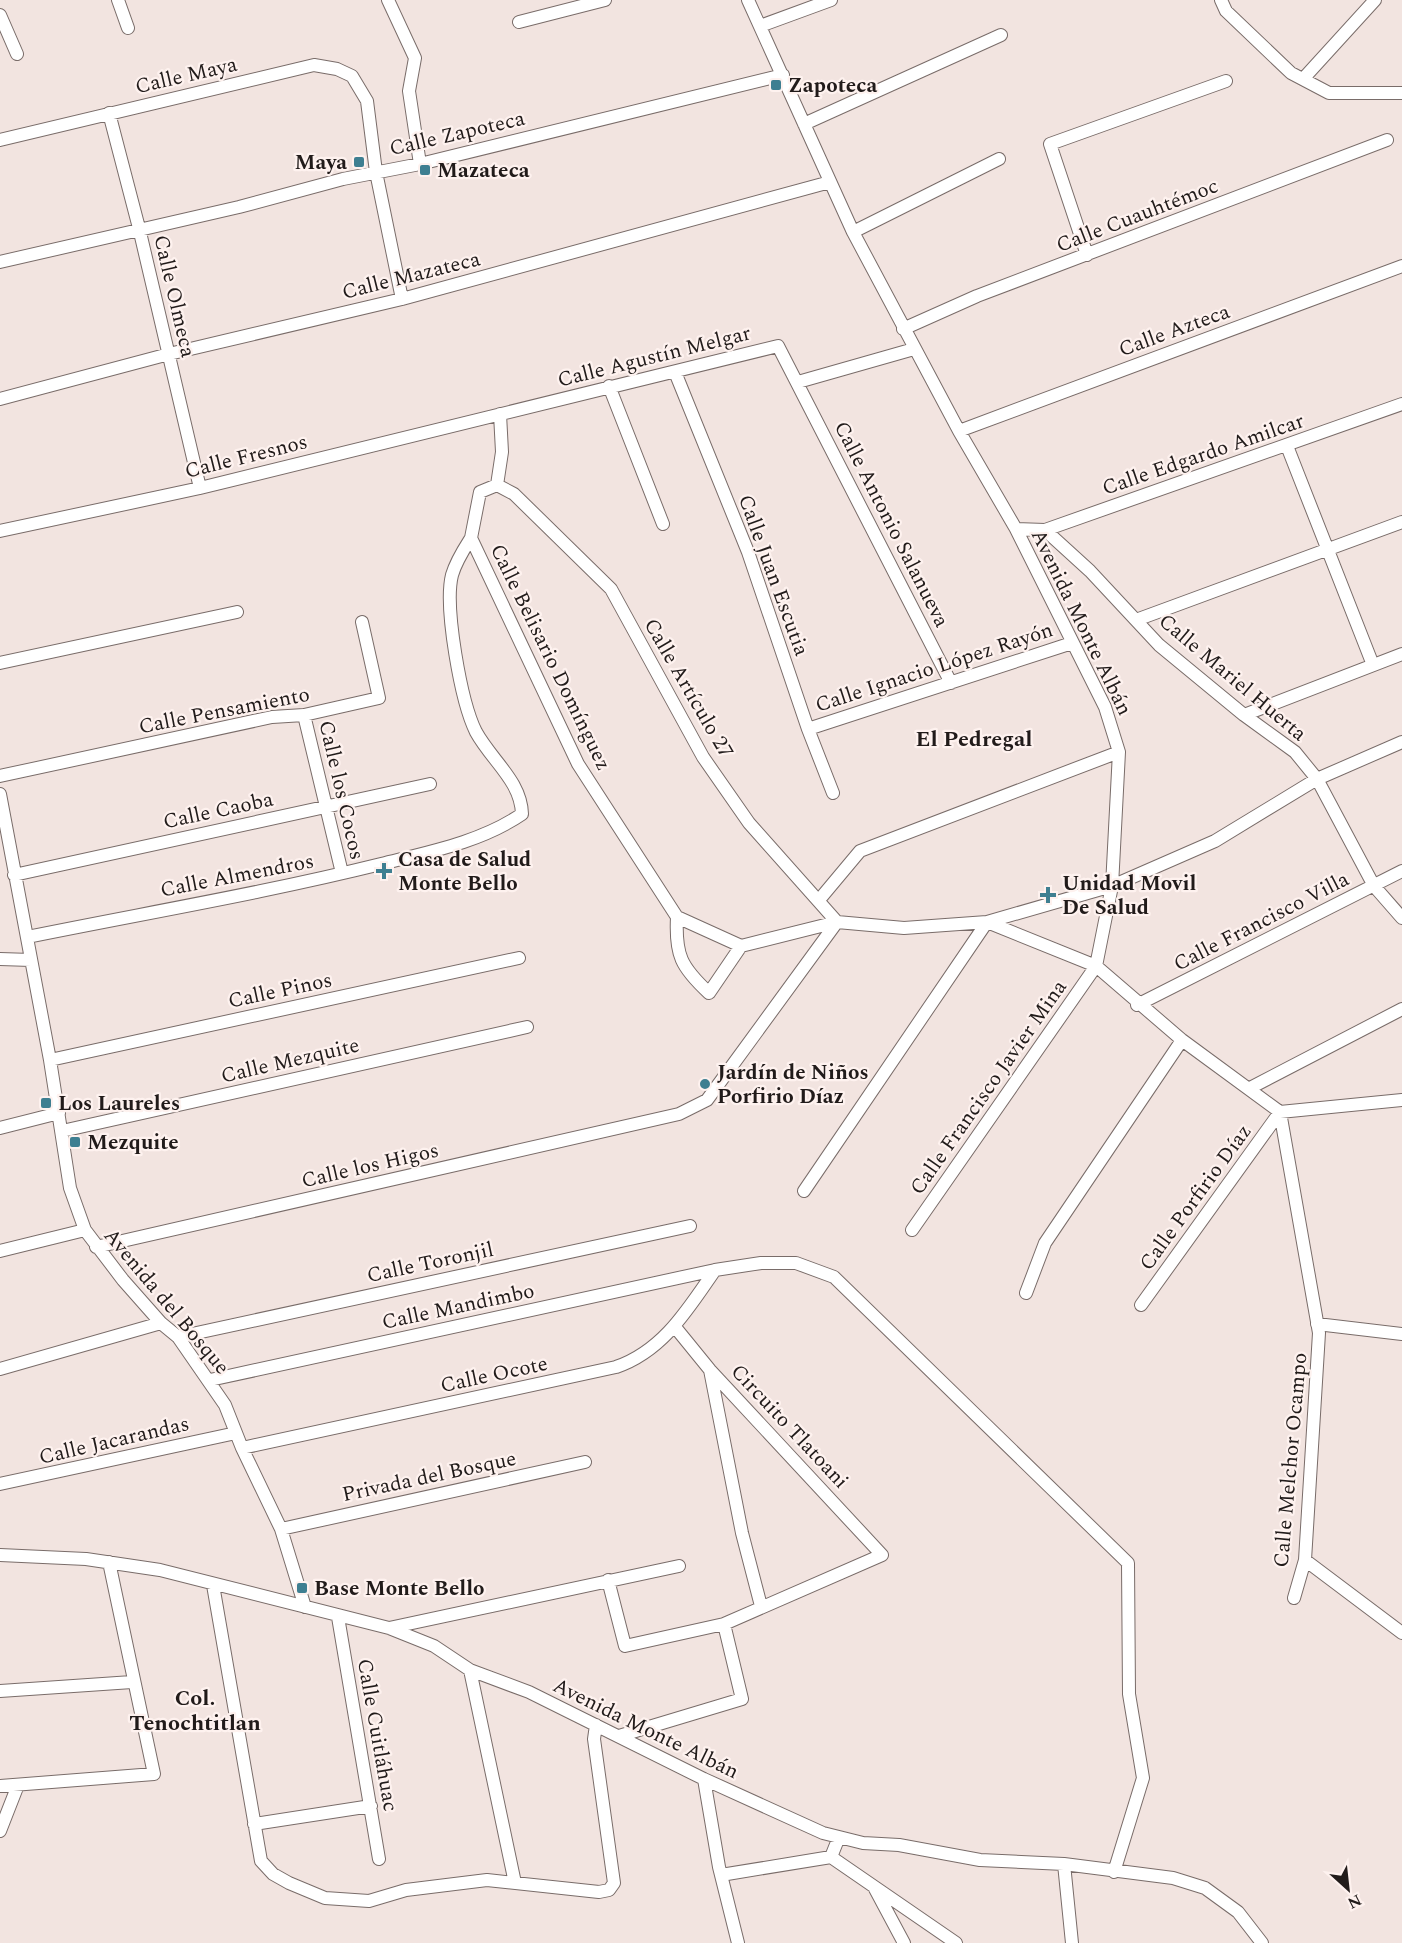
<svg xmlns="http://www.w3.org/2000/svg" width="1402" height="1943" font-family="Spectral,serif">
<rect width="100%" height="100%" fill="#f2e4e0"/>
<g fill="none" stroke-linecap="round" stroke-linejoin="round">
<!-- minor casing -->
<g stroke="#796c69" stroke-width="14">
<path id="minor" d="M118 0 128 28
M388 0 415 58 409 91 420 164
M748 0 853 232 959 431 1016 529 1105 707 1119 752 1112 886 1096 966 912 1230
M1221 0 1226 11 1291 73 1329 93H1402
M0 15 17 54
M519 22 605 0
M760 26 831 0
M1303 79 1375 0
M109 113 139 228 200 488
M804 124 1001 35
M0 140 314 65 337 69 352 76 367 101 376 172 402 299
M853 232 999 159
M1087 255 1050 144 1226 81
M0 262 239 207 343 179 420 164 783 75
M903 329 977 296 1387 140
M675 372 748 552 808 729 833 793
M798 382 914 349
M609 386 663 524
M0 399 169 354 402 299 830 182
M959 431 1402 266
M1287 446 1373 665
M497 485 480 492 471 538 578 764 677 917 741 946 837 922 904 928 987 922 1096 966 1182 1040 1280 1112 1319 1333 1305 1560 1294 1598
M497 485 514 494 611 589 703 757 749 823 837 922
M497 485 502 452 500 414
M1016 529 1045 530 1402 404
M1045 530 1090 571 1159 645 1244 715 1295 752 1317 779 1374 886 1402 918
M0 531 200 488 778 346 951 683
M1136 620 1402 522
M0 663 237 612
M304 715 342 873
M1244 715 1402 654
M808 729 1072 643
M0 776 272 717 304 715 379 698 362 622
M0 794 50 1060 70 1188 85 1230 123 1280 161 1323 178 1337 225 1405 242 1448 281 1529 305 1607
M14 875 430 784
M819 900 860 851 1119 752
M677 917C675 955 681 967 709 993L741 946
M27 937C145 913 264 893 381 864 429 852 481 842 522 814 521 781 492 761 476 732 461 702 444 607 452 575 456 561 464 549 471 538
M0 959 31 960
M1137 1005 1402 871
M50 1060 519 958
M1250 1088 1402 1009
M0 1128 59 1113
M62 1131 527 1027
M804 1191 987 922 1112 886 1215 841 1317 779 1402 742
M96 1247 679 1114 707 1100 837 922
M0 1251 85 1230
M1026 1293 1045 1243 1182 1040
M1141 1305 1280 1112 1402 1100
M1317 1324 1402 1334
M178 1337 690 1226
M0 1369 161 1323
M710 1370 742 1533 761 1606
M210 1380 715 1270 761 1263H796L834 1277 1128 1563 1129 1694 1143 1778 1114 1872
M242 1448 616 1367C663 1351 688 1309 715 1270
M0 1484 236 1433
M281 1529 585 1462
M0 1555 86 1559 160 1570 389 1628 434 1646 470 1670 529 1692 704 1779 823 1833 863 1843 899 1845 980 1860 1064 1864 1173 1878 1205 1888 1238 1912 1262 1943
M1305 1560 1402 1633
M608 1580 625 1646 724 1624 882 1555 710 1370 675 1327
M213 1585 261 1861 273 1874 289 1883 325 1898 369 1901 406 1890 487 1880 599 1892 609 1890 614 1883 594 1739 596 1725
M338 1617 379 1859
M389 1628 679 1566
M470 1670 515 1883
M0 1691 132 1682
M619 1736 742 1699 724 1624
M704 1779 719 1867 738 1943
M0 1786 154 1774 109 1562
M254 1824 371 1806
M0 1831 18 1785
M839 1837 831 1857 956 1943
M1064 1864 1072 1943
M721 1875 831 1857
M874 1887 904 1943"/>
</g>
<!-- minor -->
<use href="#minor" stroke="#fff" stroke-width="12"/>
</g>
<!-- markers -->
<g fill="#3e7f91" stroke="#fef2ef" stroke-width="2">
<rect x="770" y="79" width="12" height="12" rx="3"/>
<rect x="353" y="156" width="12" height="12" rx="3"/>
<rect x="419" y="164" width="12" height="12" rx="3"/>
<path d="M381 862h6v6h6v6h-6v6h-6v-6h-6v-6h6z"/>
<path d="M1045 886h6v6h6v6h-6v6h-6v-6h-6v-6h6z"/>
<circle cx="705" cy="1084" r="6"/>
<rect x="40" y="1097" width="12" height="12" rx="3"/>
<rect x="69" y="1136" width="12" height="12" rx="3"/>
<rect x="296" y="1582" width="12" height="12" rx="3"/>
</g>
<g text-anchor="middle" stroke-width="4.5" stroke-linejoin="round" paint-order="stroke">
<!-- street labels -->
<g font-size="21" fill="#211b1a" stroke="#fef2ef">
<text transform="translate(186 75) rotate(-13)" y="7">Calle Maya</text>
<text transform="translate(457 133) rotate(-13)" y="7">Calle Zapoteca</text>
<text transform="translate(1137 215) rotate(-21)" y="7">Calle Cuauhtémoc</text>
<text transform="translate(411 275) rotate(-14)" y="7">Calle Mazateca</text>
<text transform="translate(175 296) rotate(77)" y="7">Calle Olmeca</text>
<text transform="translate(1174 330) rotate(-20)" y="7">Calle Azteca</text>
<text transform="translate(654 356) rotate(-14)" y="7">Calle Agustín Melgar</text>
<text transform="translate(1203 454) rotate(-19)" y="7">Calle Edgardo Amilcar</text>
<text transform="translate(246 456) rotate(-14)" y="7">Calle Fresnos</text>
<text transform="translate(892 524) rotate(63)" y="7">Calle Antonio Salanueva</text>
<text transform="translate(774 575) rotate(70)" y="7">Calle Juan Escutia</text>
<text transform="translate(1082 622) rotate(64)" y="7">Avenida Monte Albán</text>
<text transform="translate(551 657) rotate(64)" y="7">Calle Belisario Domínguez</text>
<text transform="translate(934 667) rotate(-18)" y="7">Calle Ignacio López Rayón</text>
<text transform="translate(1233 677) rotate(40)" y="7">Calle Mariel Huerta</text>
<text transform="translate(689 688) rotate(60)" y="7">Calle Artículo 27</text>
<text transform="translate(224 710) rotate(-11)" y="7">Calle Pensamiento</text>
<text transform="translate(342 790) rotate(77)" y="7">Calle los Cocos</text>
<text transform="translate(218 810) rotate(-12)" y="7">Calle Caoba</text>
<text transform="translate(237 875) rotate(-11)" y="7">Calle Almendros</text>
<text transform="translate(1261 921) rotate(-27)" y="7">Calle Francisco Villa</text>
<text transform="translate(280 990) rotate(-12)" y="7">Calle Pinos</text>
<text transform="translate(290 1060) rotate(-13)" y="7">Calle Mezquite</text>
<text transform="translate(988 1087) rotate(-55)" y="7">Calle Francisco Javier Mina</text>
<text transform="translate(370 1165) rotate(-13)" y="7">Calle los Higos</text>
<text transform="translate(1195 1197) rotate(-54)" y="7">Calle Porfirio Díaz</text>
<text transform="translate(430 1262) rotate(-12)" y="7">Calle Toronjil</text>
<text transform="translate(167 1301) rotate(50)" y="7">Avenida del Bosque</text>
<text transform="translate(458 1306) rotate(-12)" y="7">Calle Mandimbo</text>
<text transform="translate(494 1374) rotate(-12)" y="7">Calle Ocote</text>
<text transform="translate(790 1426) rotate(47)" y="7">Circuito Tlatoani</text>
<text transform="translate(114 1440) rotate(-13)" y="7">Calle Jacarandas</text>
<text transform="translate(1290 1460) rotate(-85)" y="7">Calle Melchor Ocampo</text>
<text transform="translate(429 1476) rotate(-12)" y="7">Privada del Bosque</text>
<text transform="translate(646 1728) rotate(26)" y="7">Avenida Monte Albán</text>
<text transform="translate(378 1735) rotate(80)" y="7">Calle Cuitláhuac</text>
</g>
<!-- poi labels -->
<g font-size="21" font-weight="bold" fill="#211b1a" stroke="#fef2ef" text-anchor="start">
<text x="788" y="92">Zapoteca</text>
<text x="347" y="169" text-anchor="end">Maya</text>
<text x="437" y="177">Mazateca</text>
<text x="398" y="866">Casa de Salud<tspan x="398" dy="24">Monte Bello</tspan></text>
<text x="1062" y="890">Unidad Movil<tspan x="1062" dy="24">De Salud</tspan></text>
<text x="717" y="1079">Jardín de Niños<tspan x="717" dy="24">Porfirio Díaz</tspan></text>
<text x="58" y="1110">Los Laureles</text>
<text x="87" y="1149">Mezquite</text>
<text x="314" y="1595">Base Monte Bello</text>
</g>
<!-- neighbourhood labels -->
<g font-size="22" font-weight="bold" fill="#211b1a" stroke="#fef2ef">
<text x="974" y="746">El Pedregal</text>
<text x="195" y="1705">Col.<tspan x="195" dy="25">Tenochtitlan</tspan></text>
</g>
</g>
<!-- north arrow -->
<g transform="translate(1348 1889) rotate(153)" stroke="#fef2ef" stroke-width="4.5" paint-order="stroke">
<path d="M0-4.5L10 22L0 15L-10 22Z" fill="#211b1a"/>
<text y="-9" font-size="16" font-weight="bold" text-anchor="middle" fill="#211b1a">N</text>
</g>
</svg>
